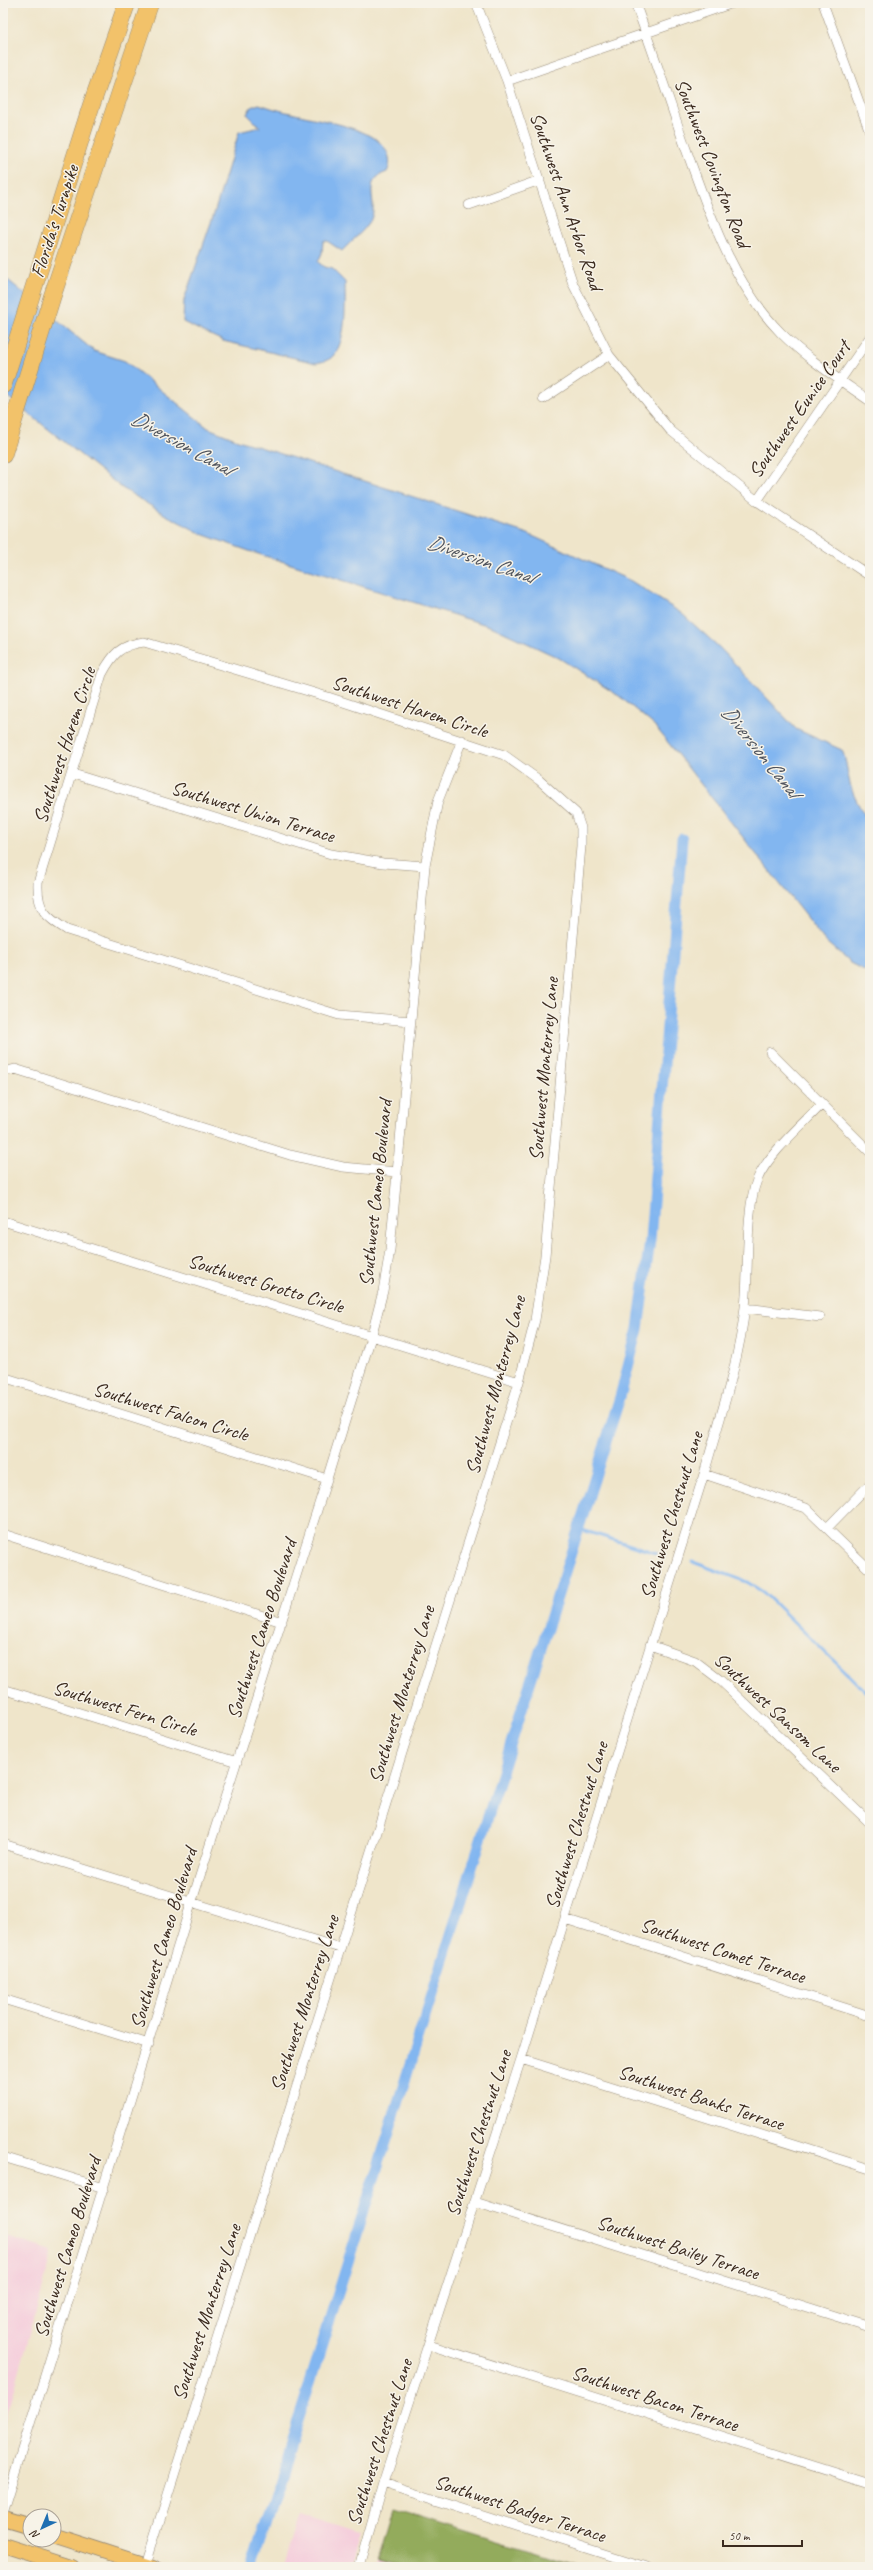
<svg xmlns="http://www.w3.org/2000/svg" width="873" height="2570" font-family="Caveat,sans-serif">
<rect width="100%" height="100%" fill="#f7f3e8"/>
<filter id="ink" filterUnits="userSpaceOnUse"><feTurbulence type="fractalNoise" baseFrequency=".025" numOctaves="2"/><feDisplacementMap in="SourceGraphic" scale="8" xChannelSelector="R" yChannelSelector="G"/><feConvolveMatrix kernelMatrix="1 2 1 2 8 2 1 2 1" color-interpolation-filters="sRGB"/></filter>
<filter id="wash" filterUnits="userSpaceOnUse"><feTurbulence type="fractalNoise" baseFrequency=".012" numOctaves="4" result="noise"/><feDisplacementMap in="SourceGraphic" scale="16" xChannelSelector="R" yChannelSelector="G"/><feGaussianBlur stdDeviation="0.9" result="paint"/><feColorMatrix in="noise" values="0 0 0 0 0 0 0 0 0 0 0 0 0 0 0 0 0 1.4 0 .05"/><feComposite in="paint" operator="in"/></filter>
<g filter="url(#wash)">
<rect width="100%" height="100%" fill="#efe5ca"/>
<!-- built -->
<path fill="#f5cfdc" d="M3 2236 53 2251 3 2430Z
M299 2516 360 2535 351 2567H283Z
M377 2558 405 2567H375Z"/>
<!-- forest -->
<path fill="#93ab5c" stroke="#676a3d" d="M392 2507 585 2567H405L377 2558Z"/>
<!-- water -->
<path fill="#82b6f0" stroke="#5e7087" d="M259 104C295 117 335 119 369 135 383 142 395 157 387 172 360 181 379 202 371 219 366 230 351 241 342 251L327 241H323L322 253 318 262 324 267 332 269 345 282C345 302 348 343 331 358 327 361 321 362 316 363L223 341 183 322 184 300 214 214 239 132 260 127 247 114 251 107Z
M3 276 94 351 125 361 208 428 238 440 528 534 631 581 681 613 720 648 796 729 842 750C847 762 847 774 851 787 855 800 862 811 870 823V973L850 963 825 941 655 726 619 696 559 658 493 627 249 551 204 535 164 514 122 488 3 393Z"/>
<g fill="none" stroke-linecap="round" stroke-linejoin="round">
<!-- stream -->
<path stroke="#82b6f0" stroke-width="3" d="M579 1529 656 1553
M693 1562 747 1582 763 1592 870 1696"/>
<!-- canal -->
<path stroke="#82b6f0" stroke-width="11" d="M252 2567 620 1397 638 1329 650 1240 682 839"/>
</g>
</g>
<g filter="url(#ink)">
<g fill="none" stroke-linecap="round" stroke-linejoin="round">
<!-- minor casing -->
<g stroke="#958874" stroke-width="10">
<path id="minor" d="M476 3 507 81 573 284 609 355 670 430 757 501 870 576
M635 3C653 51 669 100 686 149 709 213 732 283 781 333 807 359 840 380 870 401
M823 3 870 132
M507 81 733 3
M469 205 540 180
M543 399 609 355
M757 501 870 337
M73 774 331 854 383 863 425 866
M770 1052 870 1152
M3 1072 15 1069 290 1155 343 1167 397 1172
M3 1221 519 1382
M745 1308 820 1317
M3 1377 327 1479
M704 1474 806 1508 870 1570
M827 1528 870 1484
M3 1534 282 1622
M650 1645 695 1661 720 1680 870 1823
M3 1689 237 1762
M3 1844 340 1948
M565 1919 870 2016
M3 1999 149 2044
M521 2059 870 2169
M3 2157 104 2188
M475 2202 870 2327
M429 2345 870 2484
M383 2483 646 2567
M3 2511 191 1904 327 1479 372 1334 383 1291 390 1250 425 866 438 801 462 740
M146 2564 519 1382 535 1320 545 1256 581 846V828L576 813 539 780 504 755 328 697 144 642C120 645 113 654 102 674L38 883C37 910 46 917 67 930L339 1015 411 1021
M359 2567 383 2483 521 2059 704 1474C719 1420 739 1363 745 1307 749 1272 745 1210 757 1180 768 1154 802 1125 822 1104"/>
</g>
<!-- primary casing -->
<g stroke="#958874" stroke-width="16">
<path id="primary" d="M3 2519 30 2527
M54 2535 153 2567
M3 2545 72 2567"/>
</g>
<!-- motorway casing -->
<g stroke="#958874" stroke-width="18">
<path id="motorway" d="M3 385 91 106 127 3
M3 455 52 297 150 3"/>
</g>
<!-- minor -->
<use href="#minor" stroke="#fff" stroke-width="9"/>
<!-- primary -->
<use href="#primary" stroke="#f2c26a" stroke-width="14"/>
<!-- motorway -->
<use href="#motorway" stroke="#f2c26a" stroke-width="17"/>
</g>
</g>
<g text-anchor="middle" stroke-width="3" stroke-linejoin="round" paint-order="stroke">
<!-- street labels -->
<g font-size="20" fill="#3b2a1e" stroke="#f7f3e8">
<text transform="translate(713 163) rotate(69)" y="7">Southwest Covington Road</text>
<text transform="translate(567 201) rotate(71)" y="7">Southwest Ann Arbor Road</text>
<text transform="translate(54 221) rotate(-72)" y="7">Florida's Turnpike</text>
<text transform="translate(799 409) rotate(-55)" y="7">Southwest Eunice Court</text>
<text transform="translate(410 706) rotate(18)" y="7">Southwest Harem Circle</text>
<text transform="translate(64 745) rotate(-72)" y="7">Southwest Harem Circle</text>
<text transform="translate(253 811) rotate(17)" y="7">Southwest Union Terrace</text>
<text transform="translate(543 1069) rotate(-85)" y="7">Southwest Monterrey Lane</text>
<text transform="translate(375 1193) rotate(-84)" y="7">Southwest Cameo Boulevard</text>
<text transform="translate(266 1283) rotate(17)" y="7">Southwest Grotto Circle</text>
<text transform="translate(495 1385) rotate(-75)" y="7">Southwest Monterrey Lane</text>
<text transform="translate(171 1411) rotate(17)" y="7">Southwest Falcon Circle</text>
<text transform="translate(671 1515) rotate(-73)" y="7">Southwest Chestnut Lane</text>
<text transform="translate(261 1629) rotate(-72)" y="7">Southwest Cameo Boulevard</text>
<text transform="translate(401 1694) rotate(-73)" y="7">Southwest Monterrey Lane</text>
<text transform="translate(125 1708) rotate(17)" y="7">Southwest Fern Circle</text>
<text transform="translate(778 1712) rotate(43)" y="7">Southwest Sansom Lane</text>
<text transform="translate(576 1825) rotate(-73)" y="7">Southwest Chestnut Lane</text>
<text transform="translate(163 1938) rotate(-73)" y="7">Southwest Cameo Boulevard</text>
<text transform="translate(723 1950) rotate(18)" y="7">Southwest Comet Terrace</text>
<text transform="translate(304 2003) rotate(-72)" y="7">Southwest Monterrey Lane</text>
<text transform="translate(701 2097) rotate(18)" y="7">Southwest Banks Terrace</text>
<text transform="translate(478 2133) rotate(-72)" y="7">Southwest Chestnut Lane</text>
<text transform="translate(67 2247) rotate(-73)" y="7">Southwest Cameo Boulevard</text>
<text transform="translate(678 2247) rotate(18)" y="7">Southwest Bailey Terrace</text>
<text transform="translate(206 2312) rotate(-72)" y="7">Southwest Monterrey Lane</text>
<text transform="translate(655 2398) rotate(18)" y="7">Southwest Bacon Terrace</text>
<text transform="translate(379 2442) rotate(-72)" y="7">Southwest Chestnut Lane</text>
<text transform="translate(520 2508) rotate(18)" y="7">Southwest Badger Terrace</text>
</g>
<!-- water labels -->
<g font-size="21" font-style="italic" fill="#50545d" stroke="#f7f3e8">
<text transform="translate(182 443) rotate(29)" y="7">Diversion Canal</text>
<text transform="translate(481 559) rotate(19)" y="7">Diversion Canal</text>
<text transform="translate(761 751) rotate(51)" y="7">Diversion Canal</text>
</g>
</g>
<!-- margin -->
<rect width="873" height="2570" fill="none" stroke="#f7f3e8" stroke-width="16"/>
<!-- north arrow -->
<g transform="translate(42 2528) rotate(224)"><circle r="19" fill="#f7f3e8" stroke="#aca397"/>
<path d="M0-3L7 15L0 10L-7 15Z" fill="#1f6fb2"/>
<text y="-6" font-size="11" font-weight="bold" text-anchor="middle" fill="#3b2a1e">N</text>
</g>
<!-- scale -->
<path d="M723 2540v6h79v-6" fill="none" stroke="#3b2a1e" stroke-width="2"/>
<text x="729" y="2540" font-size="12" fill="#3b2a1e" stroke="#f7f3e8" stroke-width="3" paint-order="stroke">50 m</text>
</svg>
